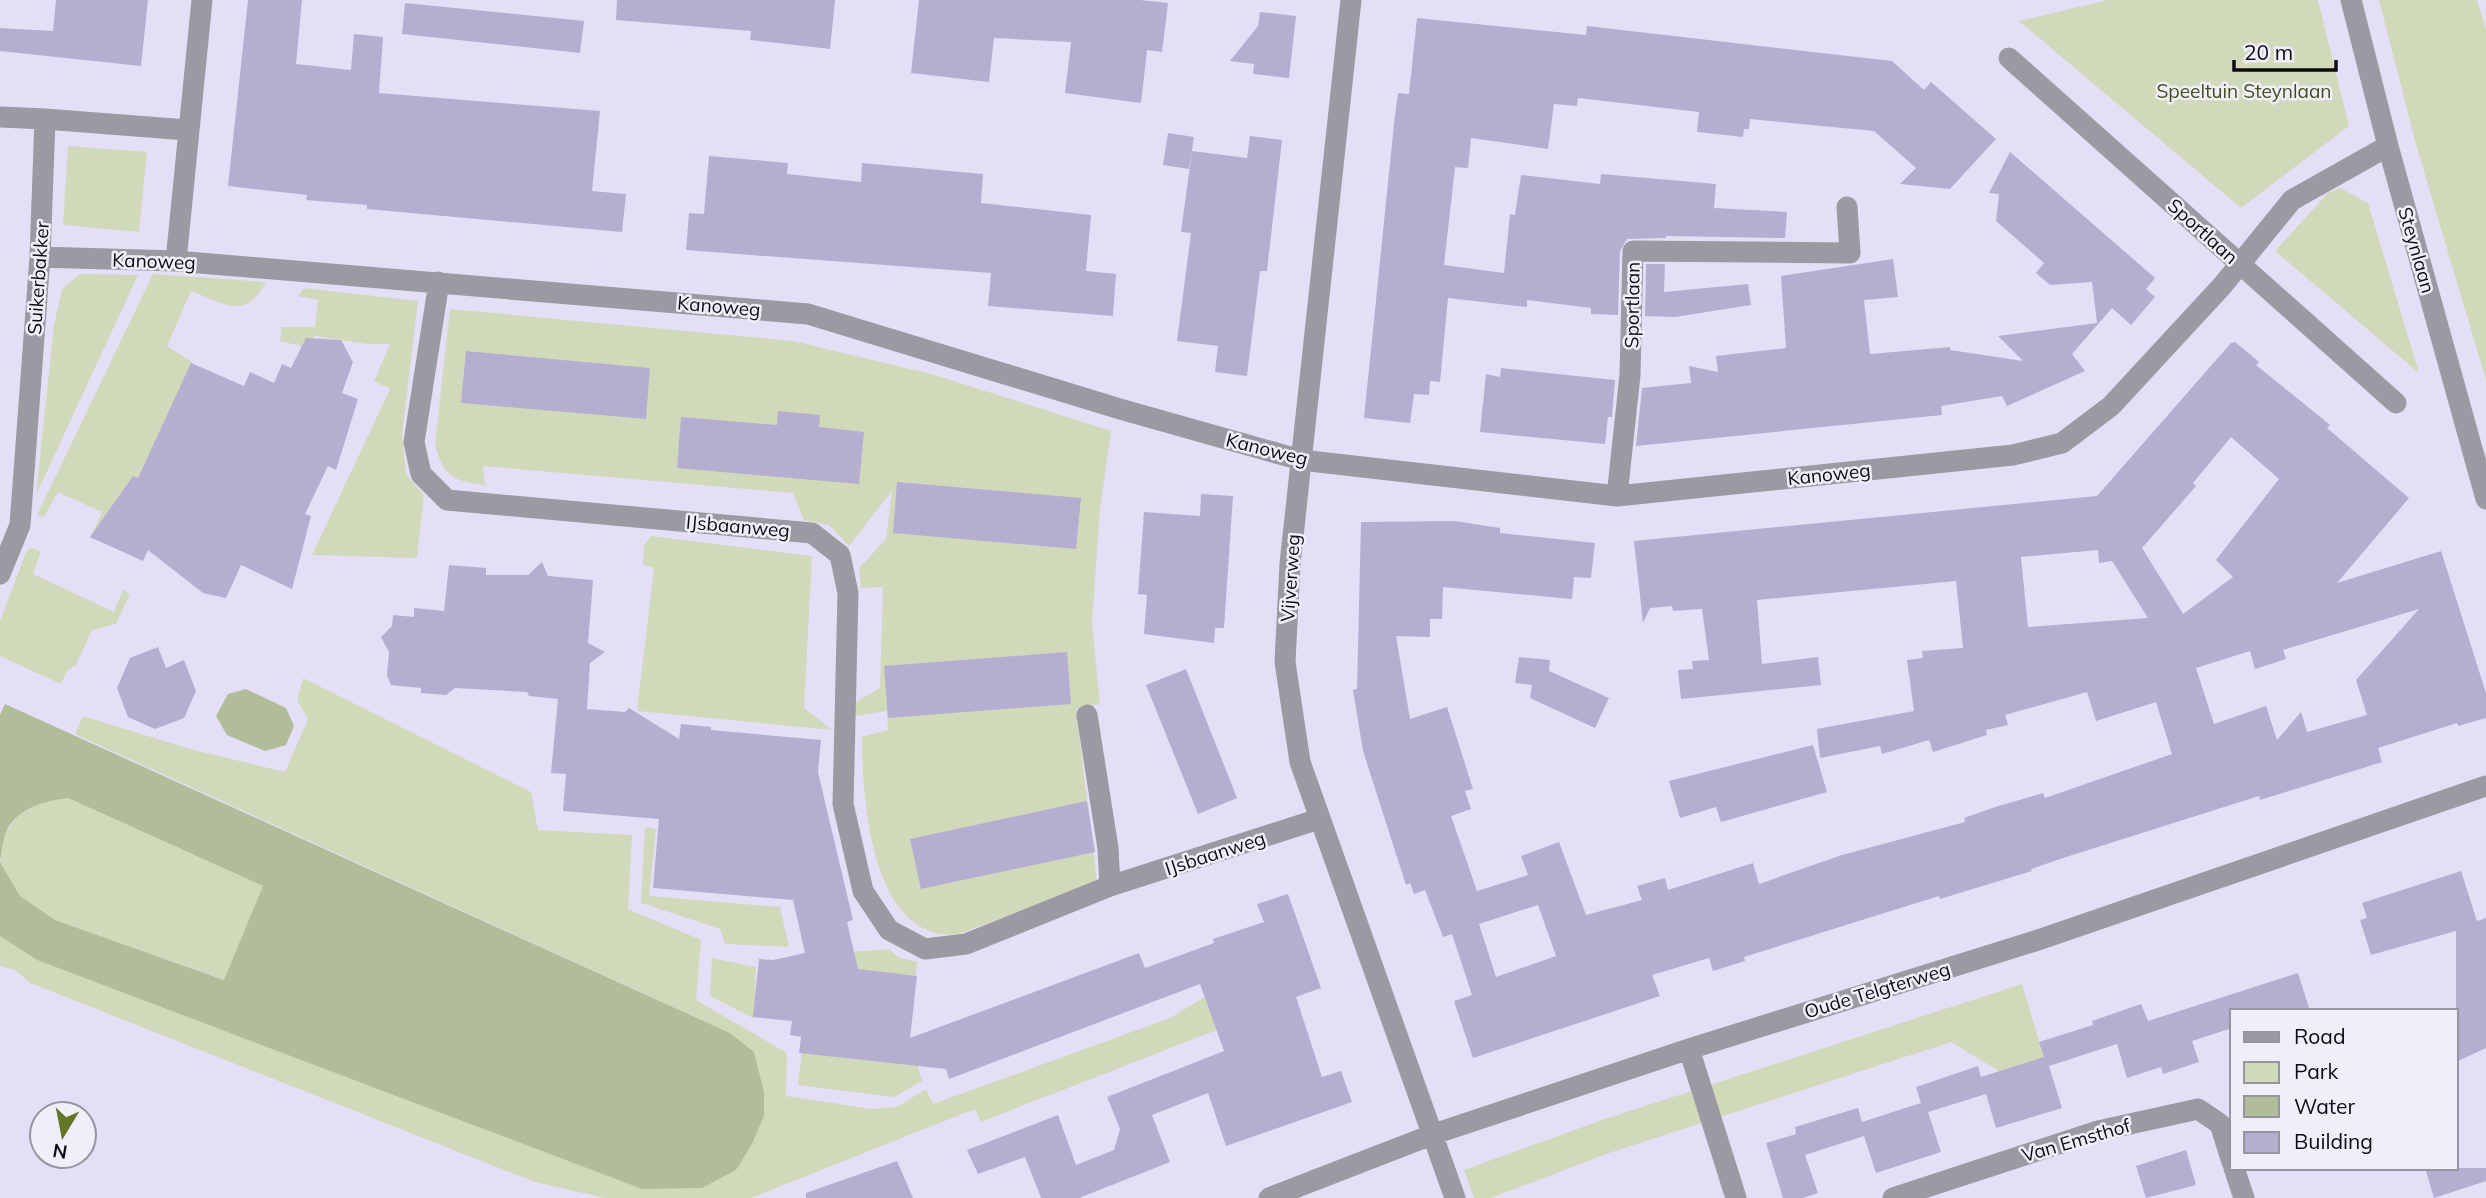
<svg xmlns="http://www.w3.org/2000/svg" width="2486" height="1198" font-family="Mulish,sans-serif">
<rect width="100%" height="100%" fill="#e4dff6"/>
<!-- green -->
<path fill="#d0dabb" d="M2108 0H2318L2349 126 2241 208 2019 21Z
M2379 0H2477L2486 29V380L2417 148Z
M68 146 147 152 139 232 63 225Z
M2340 188 2368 203 2419 373 2275 251 2328 193Z
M80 274 138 275 36 495 54 325 62 289Z
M153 274 266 282C245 322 224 303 191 291L167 346 192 362 110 545 90 538 102 512 58 492 44 517 37 515Z
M304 288 418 301 402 434 406 474 424 495 417 558 312 555 390 389 374 381 390 344H367L315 336 309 348 280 341 282 327H315L318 300 298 296Z
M450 309 793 341 935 375 1111 431 1100 509 1092 623 1100 704 1076 709 1097 882 959 934C871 944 862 798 862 737L888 730 887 711 855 716 856 702 880 688 883 587 861 588 859 568 886 539 892 491 849 546 829 525 804 520 793 493 483 466 485 485C453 481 444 477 435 445Z
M651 536 812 556 804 708 832 730 637 711 654 568 643 564 644 546Z
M32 548 41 551 33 574 114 612 123 590 130 594 116 624 92 630 76 665 67 671 61 684 0 656V621L27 550Z
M303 678 531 792 538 830 632 835 628 909 701 940 696 1000 787 1053 786 1096 872 1109 897 1107 926 1089 933 1104 1170 1018 1213 992 1222 1028 981 1122 975 1109 751 1198H605L535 1182 30 983 15 970 0 966V936L37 960 642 1189 752 1144C774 1089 757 1079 730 1033L75 734 83 716 190 749 285 772 308 719 297 700Z
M68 798 263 886 225 980 55 920 20 896 0 862 4 835 18 815 43 801Z
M645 827 656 829 649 896 780 907 789 947 725 944 720 929 641 903Z
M889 949 898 957 917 962 915 983 836 968 839 953Z
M712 958 756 967 755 1019 710 996Z
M2022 984 2045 1061 2002 1073 1951 1042 1609 1153 1491 1198H1474L1464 1170 1602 1120Z
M802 1051 915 1057 922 1081 894 1097 798 1085Z"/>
<!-- water -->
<path fill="#b1bc99" d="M246 689 286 708 294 726 286 745 265 751 227 735 216 716 228 694Z
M5 704 730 1033 754 1052 764 1092V1116L752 1144 736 1170 702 1188 642 1189 37 960 0 936V862L20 896 55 920 224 980 263 886 68 798C43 801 12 809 4 838 2 845 2 853 0 860V715Z"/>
<!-- building -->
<path fill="#b5aed1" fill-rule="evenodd" d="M56 0H148L141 66 0 51V28L53 31Z
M248 0H302L296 64 351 70 354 34 383 37 379 93 600 111 592 191 626 194 622 232 367 209V205L306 200 307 195 228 186Z
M617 0H835L830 49 750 40 751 31 616 20Z
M919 0H1140L1168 3 1162 52 1147 50 1141 103 1065 93 1071 42 994 38 989 82 911 73Z
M405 3 584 21 580 53 402 34Z
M1260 12 1296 16 1289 78 1253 74 1254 64 1230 61 1258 26Z
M1417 18 1586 35 1587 26 1892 61 1924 90 1931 82 1996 139 1950 189 1900 184 1916 168 1874 131 1750 119 1749 129H1744L1743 137 1697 132 1699 112 1578 98 1577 106 1554 104 1548 149 1471 138 1468 168 1455 167 1444 265 1504 273 1510 214 1515 215 1521 175 1600 184 1601 174 1716 184 1714 208 1787 212 1785 238 1666 236V238L1627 239 1620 251 1618 315 1591 314V308L1527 300V307L1448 298 1440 382 1430 381 1429 395 1414 394 1410 423 1364 418 1394 124 1398 93 1409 94Z
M1168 133 1194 137 1189 169 1163 165Z
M1250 136 1282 140 1267 271H1260L1247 376 1215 372 1218 346 1177 341 1191 233 1181 232 1192 151 1247 158Z
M2010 152 2155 278 2146 289 2155 297 2131 325 2112 308 2072 354 2085 371 2007 406 2002 396 1941 406 1942 415 1636 446 1642 388 1691 383 1689 366 1718 372 1716 356 1786 348 1781 276 1893 259 1898 297 1864 300 1870 354 1950 347V350L2023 361 1998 336 2097 323 2092 282 2050 285 2036 273 2044 263 1996 221 1999 194 1989 193Z
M709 156 788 163 787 174 861 182 862 163 983 174 981 203 1091 215 1086 271 1116 274 1113 316 988 306 991 273 686 250 689 213 704 214Z
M1646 264H1665L1664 292 1748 284 1751 305 1675 317 1645 316Z
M306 338 341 340 353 362 342 393 358 399 336 470 328 466 305 514 311 516 292 589 241 565 226 598 203 593 148 550 143 561 90 537 133 476 138 478 191 363 244 386 250 372 274 383 282 364 291 368Z
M2235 342 2259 362 2256 365 2330 425 2327 428 2409 498 2337 583 2441 551 2486 693V718L2458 726 2457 723 2378 748 2382 762 2260 800 2259 796 2063 858 2031 869 2032 871 1940 899 1939 896 1744 957 1745 961 1713 971 1709 958 1652 975 1660 996 1473 1058 1454 1001 1472 995 1452 934 1443 937 1425 890 1414 894 1410 883 1406 885 1363 751 1353 690 1357 689 1361 522 1455 521 1500 528V533L1595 543 1591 578 1574 577 1572 599 1443 587 1442 619H1430V637L1396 636 1410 719 1447 707 1473 789 1465 791 1471 809 1451 816 1477 891 1528 875 1521 856 1559 842 1586 915 1642 900 1637 886 1665 878 1668 890 1753 863 1759 884 1842 855 1965 822 1964 818 1995 807 2043 793 2045 798 2172 754 2156 702 2096 721 2087 692 2005 715 2008 725 1986 730 1987 735 1933 752 1929 740 1882 754 1880 746 1820 758 1817 729 1914 711 1907 660 1923 658 1922 651 1963 648 1956 581 1757 600 1762 664 1818 657 1821 685 1681 699 1678 670 1693 669 1692 661 1709 660 1702 609 1673 611 1672 606 1650 608 1643 623 1634 541 2097 496 2231 343ZM2231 437 2279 479 2216 560 2233 577 2183 614 2142 548 2196 486 2193 483ZM2098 550 2099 563 2112 561 2148 618 2028 627 2021 557ZM2419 609 2356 680 2367 715 2307 732 2301 712 2277 740 2266 706 2214 724 2196 668 2250 651 2255 669 2286 659 2283 650ZM1538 905 1556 956 1496 977 1479 924Z
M466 351 650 368 646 419 461 403Z
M1501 368 1615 380 1612 417H1608L1605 444 1480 432 1486 374 1500 377Z
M778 411 820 415 819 427 864 432 859 484 677 468 681 417 777 425Z
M897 482 1081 498 1076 549 893 533Z
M1201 494 1233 496 1224 628H1215L1214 643 1144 634 1147 595 1138 594 1144 512 1200 516Z
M542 562 548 576 593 580 588 643 605 652 590 663 587 709 625 712 629 708 679 739 681 724 711 727V730L821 740 818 772 853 920 847 922 858 969 917 976 910 1038 1139 953 1145 968 1214 943 1213 939 1264 922 1257 904 1288 894 1321 988 1296 997 1322 1077 1341 1071 1352 1102 1226 1146 1208 1093 1152 1115 1170 1162 1079 1198H1041L1025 1157 978 1174 967 1150 1058 1115 1076 1165 1114 1150 1120 1129 1107 1097 1224 1051 1200 984 949 1079 946 1069 799 1053 801 1037 790 1035 792 1021 753 1017 759 959 773 960 805 953 793 900 653 888 659 819 563 811 566 774 551 773 558 699 529 696 527 692 455 688 446 695 421 693V688L391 685 387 675 389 652 381 637 392 626 393 615 414 617V608L444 611 449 565 486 568V575H528Z
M158 647 166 668 184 660 196 691 184 718 155 729 128 717 117 688 130 658Z
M1067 652 1071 704 888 718 884 666Z
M1519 657 1550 660 1549 671 1609 698 1595 728 1530 698 1532 685 1515 683Z
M1186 669 1237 798 1198 814 1146 685Z
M1813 745 1827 792 1721 822 1716 807 1680 818 1669 781Z
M1087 801 1095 852 921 889 910 839Z
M2461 871 2477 921 2486 918V1048L2456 1062V931L2371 955 2360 920 2367 918 2362 903Z
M2298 973 2310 1011H2232V1028L2192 1041 2199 1062 2163 1074 2161 1067 2127 1078 2117 1044 2049 1066 2062 1108 1996 1128 1986 1094 1928 1112 1941 1152 1876 1173 1864 1136 1805 1155 1818 1193 1803 1198H1783L1766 1143 1796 1134 1795 1127 1858 1108 1862 1122 1921 1103 1916 1087 1978 1066 1981 1077 2044 1057 2039 1042 2093 1025 2092 1021 2141 1004 2148 1021Z
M2186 1150 2196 1185 2146 1198 2136 1166Z
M897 1161 913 1198H806V1193Z
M2425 1168H2486V1181L2434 1198Z"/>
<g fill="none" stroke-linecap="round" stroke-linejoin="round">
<!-- minor -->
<path stroke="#9b99a2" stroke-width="21" d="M1351 0 1290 564 1285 662 1300 762 1455 1198
M2351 0 2388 146 2486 499
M2009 58 2396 403
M0 117 45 119
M40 257 176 261 808 314 1120 409 1301 460 1617 496 2013 455 2062 443 2111 406 2222 286 2292 200 2388 146
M176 261 202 0
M439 282 414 442 421 474 447 500 812 533 840 555 848 593 843 804 863 891 889 930 925 949 966 944 1110 886 1319 819
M1617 496 1630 375 1633 251 1850 253 1847 207
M0 574 20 525 40 257 45 119 187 130
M1087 715 1108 848 1110 886
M1689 1049 1736 1198
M2234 1168 2244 1198
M1269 1198 1434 1134 1689 1049 2035 941 2486 786
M1893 1198 2098 1131 2198 1109 2220 1124 2232 1162"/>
</g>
<g text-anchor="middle" stroke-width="5" stroke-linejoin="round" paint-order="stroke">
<!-- park labels -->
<g font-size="19" fill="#424f18" stroke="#f1eefb">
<text x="2244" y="98">Speeltuin Steynlaan</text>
</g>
<!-- street labels -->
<g font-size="19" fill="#0d0c13" stroke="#f1eefb">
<text transform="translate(2203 231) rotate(42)" y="7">Sportlaan</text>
<text transform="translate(2417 250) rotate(74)" y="7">Steynlaan</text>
<text transform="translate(154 261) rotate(2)" y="7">Kanoweg</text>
<text transform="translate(38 278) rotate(-86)" y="7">Suikerbakker</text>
<text transform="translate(1632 305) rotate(-89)" y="7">Sportlaan</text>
<text transform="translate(719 306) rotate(5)" y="7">Kanoweg</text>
<text transform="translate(1267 449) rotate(14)" y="7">Kanoweg</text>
<text transform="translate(1829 474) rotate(-6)" y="7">Kanoweg</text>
<text transform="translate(738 526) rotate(5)" y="7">IJsbaanweg</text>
<text transform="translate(1290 578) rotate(-86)" y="7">Vijverweg</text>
<text transform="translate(1215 853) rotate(-18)" y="7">IJsbaanweg</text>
<text transform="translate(1877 990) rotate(-17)" y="7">Oude Telgterweg</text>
<text transform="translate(2076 1140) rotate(-16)" y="7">Van Emsthof</text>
</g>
</g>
<!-- legend -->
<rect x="2230" y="1009" width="228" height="161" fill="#f1eefb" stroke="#96949e" stroke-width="2"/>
<rect x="2244" y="1032" width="35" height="10" fill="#9b99a2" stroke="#96949e" stroke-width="2"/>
<text x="2294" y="1044" font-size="21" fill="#0d0c13">Road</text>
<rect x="2244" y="1062" width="35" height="21" fill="#d0dabb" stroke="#96949e" stroke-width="2"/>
<text x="2294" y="1079" font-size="21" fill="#0d0c13">Park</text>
<rect x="2244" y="1096" width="35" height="21" fill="#b1bc99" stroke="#96949e" stroke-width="2"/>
<text x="2294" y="1114" font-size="21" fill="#0d0c13">Water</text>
<rect x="2244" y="1132" width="35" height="21" fill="#b5aed1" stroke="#96949e" stroke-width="2"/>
<text x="2294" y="1149" font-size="21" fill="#0d0c13">Building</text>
<!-- north arrow -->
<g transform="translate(63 1135) rotate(190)"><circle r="33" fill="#f1eefb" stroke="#96949e" stroke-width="2"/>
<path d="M0-5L12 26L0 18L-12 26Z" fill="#637625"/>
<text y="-10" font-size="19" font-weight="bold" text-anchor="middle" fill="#0d0c13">N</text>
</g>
<!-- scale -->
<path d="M2234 60v10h102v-10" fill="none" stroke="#0d0c13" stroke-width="3.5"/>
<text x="2244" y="60" font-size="21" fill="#0d0c13" stroke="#f1eefb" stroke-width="5" paint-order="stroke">20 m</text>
</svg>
